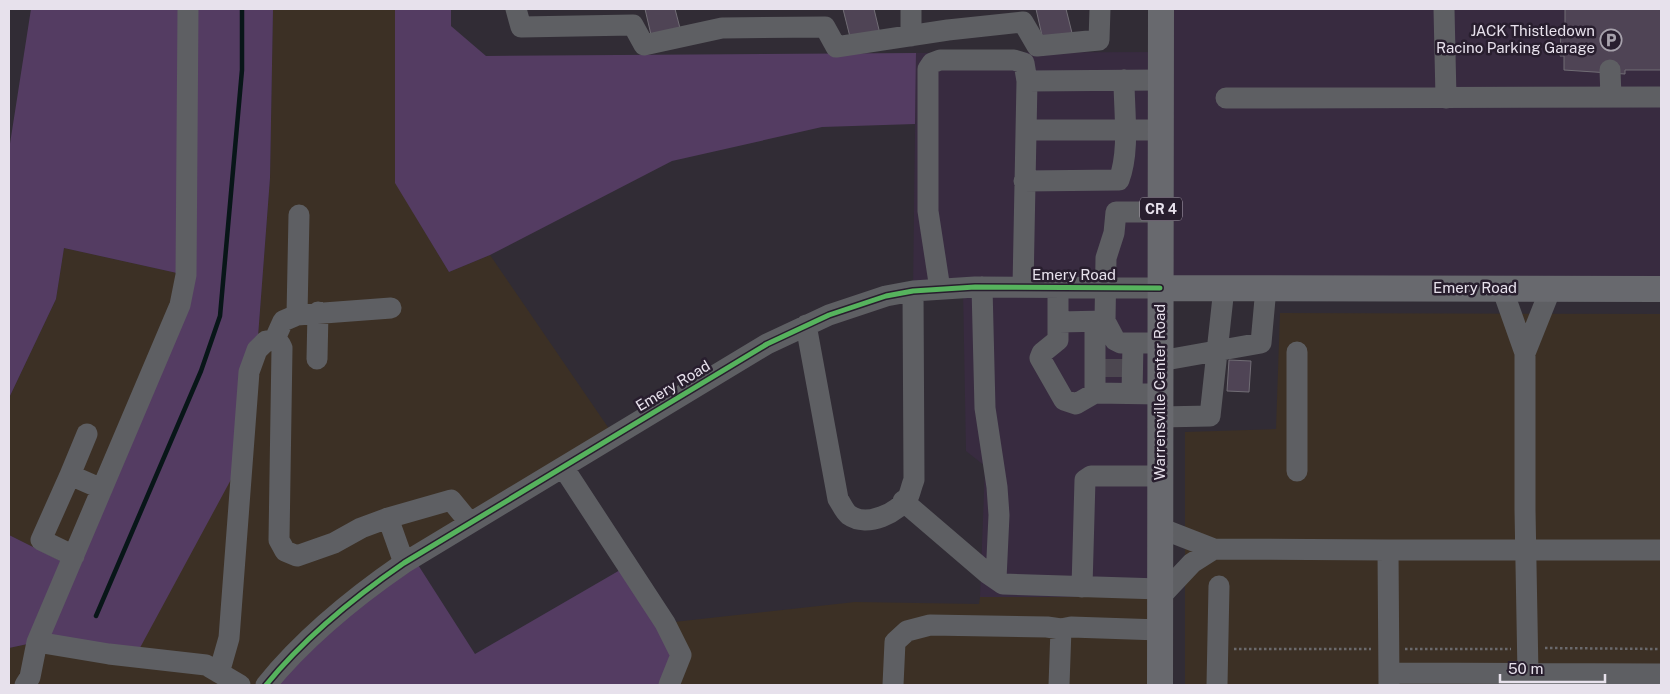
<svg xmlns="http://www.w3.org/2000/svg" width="1670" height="694" font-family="'Public Sans',sans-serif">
<rect width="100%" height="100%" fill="#312c35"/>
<!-- built -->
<path fill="#382b40" d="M1161 9H1661V288H1160V597H980L985 466 966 451 963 288 913 291 916 53 1161 52Z"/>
<!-- industrial -->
<path fill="#3c3025" d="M273 9H395L396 183 449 272 490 255 614 436 413 557 266 685H9V648L37 642 257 350 270 178Z
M64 248 186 275 70 566 9 535V398L56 299Z
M1280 313 1661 314V685H1185V432L1276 429Z
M980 597H1160V685H669L665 623 855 602 979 604Z"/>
<!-- green -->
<path fill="#543c62" d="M31 9H273L270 178 257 350 241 461 135 657 37 642 9 648V535L69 565 186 275 64 248 56 299 9 398V150Z
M395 9H451V26L486 56 916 53 915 124 822 127 672 161 490 255 449 272 395 183Z
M413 557 475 654 627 566 681 655 669 685H266Z"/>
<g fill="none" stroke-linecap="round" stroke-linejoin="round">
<!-- stream -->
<path stroke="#081618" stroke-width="4.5" d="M96 616 201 371 220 316 242 70V9"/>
</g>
<!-- building -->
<path fill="#4f4455" stroke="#716d75" d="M645 9H675L681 32 652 39Z
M843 9H874L880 34 851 41Z
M1036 9H1066L1072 33 1043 40Z
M1565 9H1661V70H1625V74L1564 70V56H1560L1561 30H1565Z
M1229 360 1251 361 1249 392 1227 391Z"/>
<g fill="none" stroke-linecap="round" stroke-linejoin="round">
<!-- minor-tunnel -->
<path stroke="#4c4750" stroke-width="21" stroke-dasharray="21 11" stroke-linecap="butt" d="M1115 377V359"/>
<!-- path -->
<path stroke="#6a696d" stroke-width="2.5" stroke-dasharray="2.5 2.5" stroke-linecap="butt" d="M1545 648 1661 649
M1234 649H1371
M1405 649H1511"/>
<!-- minor -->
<path stroke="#5e5f63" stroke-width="21" d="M516 9 521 27 633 25 644 45 722 28 825 27 836 47 948 30 1023 22 1037 46 1099 40 1100 9
M911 9V36
M1444 9 1446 98
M1610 70 1611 97
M1027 81 1161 80
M1226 98 1661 97
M1026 130H1161
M1024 181 1119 180C1130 150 1124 112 1124 80
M982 287 985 408 997 487 999 515 996 579
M1058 287V340L1042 353 1040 358 1064 400 1076 404 1095 393 1160 394
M1502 288 1525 353 1551 288
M940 289 928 211V69L932 63 940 60H1014L1024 63 1027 81 1023 287
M297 315 299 215
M1059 322 1105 321
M806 325 838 499C841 503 844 511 849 515 867 528 899 513 909 495 911 490 912 484 914 480L913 291
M274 341 283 321 297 315 391 308
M1160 343H1121L1115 340 1105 321 1106 258 1114 233 1116 212H1161
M1297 352V471
M1525 353V510L1528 674
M317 359 318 312
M1160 361 1261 343 1266 288
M1095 393V322
M1132 394 1133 343
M1160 417 1210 416 1224 288
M563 467 665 623 681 655 669 685
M70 475 87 434
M903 501 987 573 1003 584 1160 589
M1160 528 1214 549 1192 563 1160 597
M1214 549 1388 550 1389 685
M1388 550H1661
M74 556 41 540 70 475 102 489
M404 563 388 518 451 500 470 523
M1082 587 1085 480 1091 476H1160
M37 642 109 654 206 665 240 685
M219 673 229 638 249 372 257 350 266 341H274L280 344 282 348 279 540 285 551 297 556 334 543 361 528 388 518
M1389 673 1661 674
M25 685 30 677 37 642 180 305 186 275 188 9
M266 685C305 637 353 598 404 563L767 344 829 315 886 296 913 291 975 287 1160 288
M893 685 895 642 907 631 930 625 1047 627 1061 629
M1059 685 1061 629 1071 627 1160 630
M1217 685 1219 586"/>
<!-- major -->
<path stroke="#68696e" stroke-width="26" d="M1160 288 1661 289
M1160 685 1161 9"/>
<!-- cycleway casing -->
<g stroke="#281e2e" stroke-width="8">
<path id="cycleway" d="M266 685C305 637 353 598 404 563L767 344 829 315 886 296 913 291 975 287 1160 288"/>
</g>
<!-- cycleway -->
<use href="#cycleway" stroke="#56b35d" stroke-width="5"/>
</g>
<!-- icons -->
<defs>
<g id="parking-ring" transform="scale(1.125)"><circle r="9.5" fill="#281e2e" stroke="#a7a2ac" stroke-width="1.5"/><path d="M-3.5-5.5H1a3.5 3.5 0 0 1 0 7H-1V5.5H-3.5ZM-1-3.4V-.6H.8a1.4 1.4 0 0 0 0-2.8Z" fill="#a7a2ac"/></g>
</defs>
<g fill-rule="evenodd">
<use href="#parking-ring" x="1611" y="40"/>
</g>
<g text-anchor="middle" stroke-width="5" stroke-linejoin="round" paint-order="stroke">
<!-- shield labels -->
<rect fill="#281e2e" stroke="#aea6b3" stroke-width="1" x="1140" y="197.5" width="42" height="23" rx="4"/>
<g font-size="14" font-weight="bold" fill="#e7e1ec">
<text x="1161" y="214">CR 4</text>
</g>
<!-- poi labels -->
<g font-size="15" fill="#e7e1ec" stroke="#281e2e" text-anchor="end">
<text x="1595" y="36">JACK Thistledown<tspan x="1595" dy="17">Racino Parking Garage</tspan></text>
</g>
<!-- street labels -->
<g font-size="15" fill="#e7e1ec" stroke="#281e2e">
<text x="1074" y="280">Emery Road</text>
<text x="1475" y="293">Emery Road</text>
<text transform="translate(673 386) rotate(-31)" y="5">Emery Road</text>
<text transform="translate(1160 392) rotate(-90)" y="5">Warrensville Center Road</text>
</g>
</g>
<!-- border -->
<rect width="1670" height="694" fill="none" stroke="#e7e1ec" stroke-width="20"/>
<!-- scale -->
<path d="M1500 674v8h105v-8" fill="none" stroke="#e7e1ec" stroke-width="2.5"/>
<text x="1508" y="674" font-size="15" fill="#e7e1ec" stroke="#281e2e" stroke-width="4" paint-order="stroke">50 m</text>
</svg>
